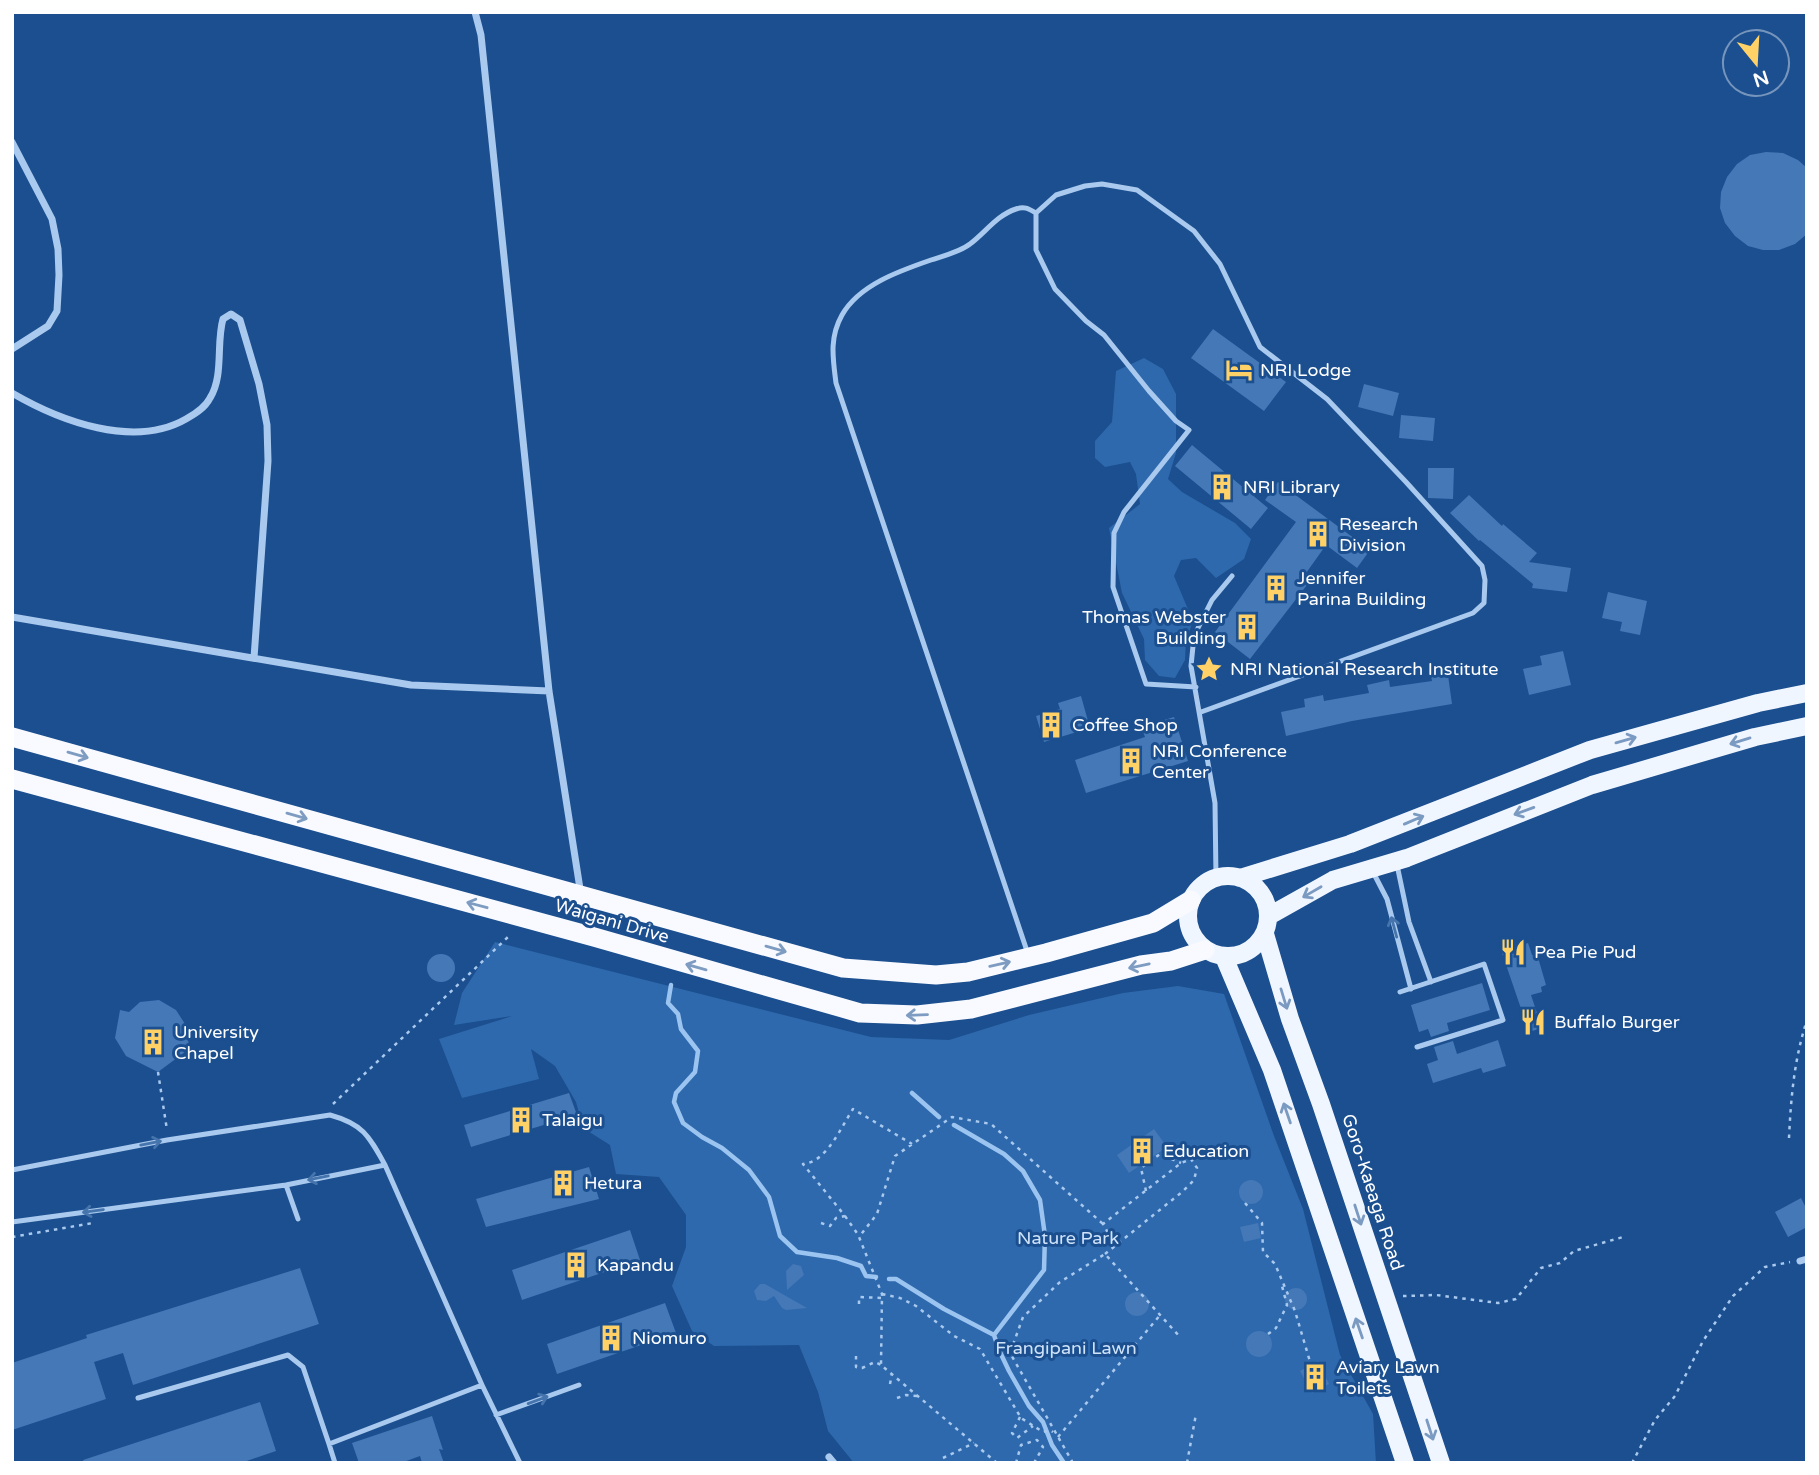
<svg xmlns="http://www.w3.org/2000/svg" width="1819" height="1475" font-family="'Varela Round',sans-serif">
<rect width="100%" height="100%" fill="#1b4f8f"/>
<!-- green -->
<path fill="#2e69ad" d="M1144 358 1163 369 1176 394V453L1168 479 1182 492 1235 523 1251 539 1244 559 1216 578 1196 558 1181 560 1174 576 1193 621 1186 641 1185 660 1175 678 1159 676 1145 660 1144 639 1122 593 1109 528 1140 504 1136 474 1130 462 1105 467 1095 458V441L1112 422 1116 371Z
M495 942 871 1037 949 1040 1029 1015 1123 993 1178 986 1224 994 1274 1136 1303 1209 1340 1355 1373 1414 1376 1463H854L828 1431 818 1392 799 1345 714 1346 692 1331 672 1286 686 1247V1215L659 1177 616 1174 610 1145 583 1128 576 1102 555 1066 531 1049 539 1079 462 1098 439 1039 512 1016 454 1025 462 993Z"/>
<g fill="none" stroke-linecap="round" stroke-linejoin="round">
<!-- stream -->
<path stroke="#9cc4f0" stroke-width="4.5" d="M671 985 668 1003 678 1014 681 1029 698 1051 695 1072 676 1093 674 1102 683 1123 702 1137 722 1148 749 1170 769 1197 780 1236 797 1252 837 1258 861 1266 866 1276 876 1277
M912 1093 939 1117
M954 1125 1004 1154 1023 1171 1040 1200 1045 1236 1044 1270 994 1335
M889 1279H896L944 1309 994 1335 999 1350 1009 1371 1029 1406 1043 1422 1052 1445 1064 1463"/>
</g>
<!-- building -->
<path fill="#4478b7" d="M1766 152 1783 153 1798 160 1807 168V234L1795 244 1779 250H1763L1748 246 1735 236 1725 223 1720 208 1721 192 1727 177 1737 164 1750 155Z
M1213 329 1286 382 1264 411 1191 358Z
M1364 384 1399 393 1393 416 1358 407Z
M1401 415 1435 418 1433 441 1399 438Z
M1192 445 1268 508 1251 529 1175 466Z
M1428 468H1454L1453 499 1428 498Z
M1278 482 1370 550 1357 568 1326 545 1304 576 1310 581 1250 659 1215 632 1296 522 1265 500Z
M1469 495 1502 526 1503 524 1537 553 1529 562 1571 568 1567 592 1532 588 1533 584 1480 540 1479 541 1450 513Z
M1608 592 1647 601 1640 635 1620 631 1622 622 1602 618Z
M1563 651 1571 685 1529 695 1523 669 1542 665 1540 656Z
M1447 668 1452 704 1352 721 1286 736 1281 712 1305 707 1304 699 1323 695 1324 701 1369 693 1367 685 1389 680 1390 687 1432 681 1430 671Z
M1081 696 1090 728 1044 742 1036 716 1060 709 1058 703Z
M1174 717 1188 761 1086 793 1075 760 1145 737 1141 727Z
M1528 943 1532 955 1537 954 1546 985 1541 987 1542 992 1531 995 1542 1028 1529 1032 1502 953Z
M427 968a14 14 0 1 1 28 0a14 14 0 1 1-28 0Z
M1482 983 1490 1010 1447 1023 1449 1031 1431 1037 1428 1029 1419 1032 1411 1005Z
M159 1000 176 1010 187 1027 189 1049 158 1072 126 1056 115 1038 120 1010 129 1012 140 1002Z
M1498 1040 1506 1066 1483 1073 1481 1068 1433 1083 1427 1064 1438 1060 1434 1047 1453 1041 1457 1054Z
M569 1093 577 1115 471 1147 464 1125Z
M1154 1129 1167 1147 1129 1173 1117 1155Z
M589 1167 599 1199 486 1227 476 1199Z
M1239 1192a12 12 0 1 1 24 0a12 12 0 1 1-24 0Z
M1801 1198 1807 1210V1227L1788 1237 1775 1212Z
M1258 1223 1261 1238 1244 1242 1240 1227Z
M630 1230 640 1260 522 1300 512 1270Z
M793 1264 801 1266 804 1275 787 1290 786 1271Z
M300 1268 319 1324 133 1385 123 1353 94 1362 106 1399 12 1430V1363L87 1338 86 1335Z
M760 1284H765L807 1308 786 1310 782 1308 774 1296 766 1301 757 1300 754 1291Z
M1285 1299a11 11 0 1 1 22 0a11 11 0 1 1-22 0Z
M1125 1304a12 12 0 1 1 24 0a12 12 0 1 1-24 0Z
M665 1303 676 1333 557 1374 547 1344Z
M1246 1344a13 13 0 1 1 26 0a13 13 0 1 1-26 0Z
M1318 1361 1329 1384 1312 1393 1300 1371Z
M260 1402 276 1451 241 1463H84L83 1460Z
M432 1416 443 1450 439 1449 444 1463H422L420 1456 401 1463H359L352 1443Z"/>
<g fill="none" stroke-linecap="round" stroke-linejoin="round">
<!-- path -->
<path stroke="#a9c9ee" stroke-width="2.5" stroke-dasharray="3.5 5" stroke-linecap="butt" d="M158 1072 167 1130
M333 1104 508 937
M1789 1138C1791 1097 1794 1060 1807 1020
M1146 1191 1141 1168 1160 1154 1181 1163
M1245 1203 1262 1223 1263 1252 1275 1264 1295 1311 1311 1365
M845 1216 859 1236
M821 1223 830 1226 836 1218 845 1216 803 1164C827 1162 841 1127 853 1109L912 1144
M12 1237 93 1223
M1105 1254 1182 1192 1194 1180 1197 1168 1191 1159 1181 1163 1103 1224 1115 1245
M882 1294 900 1298 916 1306 954 1336 980 1349 1021 1418 1043 1432 1049 1430 1053 1432
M1403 1296 1436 1295 1498 1303 1516 1299 1541 1268 1560 1263 1574 1251 1623 1237
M859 1304V1297L882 1298
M1268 1334 1276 1328 1287 1305 1282 1286
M856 1356V1367L862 1368 875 1362 881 1365
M890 1384 892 1374
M897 1398 906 1395 917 1396
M1020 1417 1012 1433 1017 1438 1033 1426
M1058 1437 1161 1314
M943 1458 974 1443
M997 1463 881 1365 882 1294 859 1237 877 1214 895 1156 952 1117 991 1124 1103 1224
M1016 1463 1021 1445 1037 1440 1043 1447 1034 1463
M1073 1463 1010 1353 1023 1317 1060 1282 1105 1254 1180 1337
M1187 1463 1196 1414
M1632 1463 1655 1420 1675 1396 1703 1341 1733 1296 1765 1267 1790 1262"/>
<!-- service -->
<path stroke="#a9c9ee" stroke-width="5" d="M1196 687 1146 684 1113 587 1114 533 1124 512 1189 430 1176 421 1149 391 1104 335 1086 321 1055 289 1036 250V213L1056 195 1085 186 1102 184 1137 190 1194 231 1220 264 1260 347 1327 399 1406 482 1482 566 1485 580 1484 603 1473 613 1201 712
M1397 865 1409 922 1431 982
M1373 872 1387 899 1411 989
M1216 878 1215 803 1191 666 1194 636 1212 600 1232 576
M1028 954 836 383C833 359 829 338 842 315 859 285 899 271 931 260 943 256 960 252 970 244 985 233 997 215 1016 209 1025 206 1029 209 1036 213
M1400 992 1484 964 1503 1020 1417 1047
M12 1170 167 1140 330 1115C363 1124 369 1136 385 1165L482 1385 520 1463
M286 1185 298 1219
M12 1222 286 1185 385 1165
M138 1398 288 1355 303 1367 329 1444 482 1385
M496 1415 579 1385
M329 1444 335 1463"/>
<!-- minor -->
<path stroke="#a9c9ee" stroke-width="7" d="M475 12 481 35 549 691 581 895 593 934
M12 142 52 219 58 249 59 275 57 311 48 326 12 349
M12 393C60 421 134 449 186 419 195 414 205 408 210 398 224 376 216 343 223 319L231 314 240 320 259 384 267 425 268 461 254 658
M12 617 411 685 549 691
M1800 1261 1807 1259
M829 1457 834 1463"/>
<!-- primary -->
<path stroke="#f0f6ff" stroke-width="18" d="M1188 916a40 40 0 1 1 80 0a40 40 0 1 1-80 0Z
M1240 878 1350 844 1590 750 1758 703 1807 693
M1269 916 1333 880 1407 858 1592 785 1755 737 1807 726
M1265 934 1290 1019 1321 1104 1441 1463
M1224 957 1272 1070 1405 1463"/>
<!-- trunk -->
<path stroke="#f8faff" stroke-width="19" d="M12 737 843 968 936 975 968 972 1046 953 1153 923 1191 900
M12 779 594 937 860 1013 917 1015 971 1009 1141 965 1171 961 1205 950"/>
</g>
<!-- one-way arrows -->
<defs><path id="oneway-shaft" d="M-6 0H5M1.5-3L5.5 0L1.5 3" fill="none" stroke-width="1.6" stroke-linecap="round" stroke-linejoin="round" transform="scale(1.75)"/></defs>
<g stroke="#7b9ac1">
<use href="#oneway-shaft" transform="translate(1626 740) rotate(-16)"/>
<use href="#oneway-shaft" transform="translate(1740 741) rotate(163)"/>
<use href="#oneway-shaft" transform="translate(1524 811) rotate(160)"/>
<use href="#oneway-shaft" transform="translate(1414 820) rotate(-23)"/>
<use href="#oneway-shaft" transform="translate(1312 892) rotate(150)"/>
<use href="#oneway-shaft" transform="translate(1284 999) rotate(73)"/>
<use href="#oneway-shaft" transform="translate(1287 1113) rotate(-109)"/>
<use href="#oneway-shaft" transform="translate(1358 1215) rotate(72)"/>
<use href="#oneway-shaft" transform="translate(1359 1328) rotate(-109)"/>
<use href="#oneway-shaft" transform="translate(1430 1430) rotate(72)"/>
</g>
<g stroke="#7e9cc1">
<use href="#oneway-shaft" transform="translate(78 755) rotate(16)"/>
<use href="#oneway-shaft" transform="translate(297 816) rotate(16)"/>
<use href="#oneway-shaft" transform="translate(477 905) rotate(-165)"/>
<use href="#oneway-shaft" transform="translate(776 949) rotate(16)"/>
<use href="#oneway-shaft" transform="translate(1000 964) rotate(-13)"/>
<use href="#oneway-shaft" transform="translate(1139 966) rotate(168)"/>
<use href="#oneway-shaft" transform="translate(696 967) rotate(-164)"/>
<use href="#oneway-shaft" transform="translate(917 1015) rotate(178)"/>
</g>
<g stroke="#4674ac">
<use href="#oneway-shaft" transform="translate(1394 927) rotate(-105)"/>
<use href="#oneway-shaft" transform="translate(151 1143) rotate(-11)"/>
<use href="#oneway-shaft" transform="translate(318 1178) rotate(169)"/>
<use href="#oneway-shaft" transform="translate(93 1211) rotate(172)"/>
<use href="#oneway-shaft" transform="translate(538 1400) rotate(-20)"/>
</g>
<!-- icons -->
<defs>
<g id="hotel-bare" transform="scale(2.1)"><path d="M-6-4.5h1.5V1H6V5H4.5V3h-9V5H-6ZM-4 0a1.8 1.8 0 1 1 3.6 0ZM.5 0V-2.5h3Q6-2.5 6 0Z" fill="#ffd166" stroke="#1b4f8f" stroke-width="2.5" paint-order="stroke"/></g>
<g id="building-bare" transform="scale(2.1)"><path d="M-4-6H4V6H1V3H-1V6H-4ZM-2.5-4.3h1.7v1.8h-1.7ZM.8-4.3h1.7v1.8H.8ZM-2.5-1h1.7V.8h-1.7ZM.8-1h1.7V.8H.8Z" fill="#ffd166" stroke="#1b4f8f" stroke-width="2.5" paint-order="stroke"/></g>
<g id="sight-bare" transform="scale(2.1)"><path d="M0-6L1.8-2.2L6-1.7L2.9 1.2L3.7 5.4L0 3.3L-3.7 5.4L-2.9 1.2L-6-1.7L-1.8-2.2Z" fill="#ffd166" stroke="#1b4f8f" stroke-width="2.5" paint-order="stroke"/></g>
<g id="restaurant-bare" transform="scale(2.1)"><path d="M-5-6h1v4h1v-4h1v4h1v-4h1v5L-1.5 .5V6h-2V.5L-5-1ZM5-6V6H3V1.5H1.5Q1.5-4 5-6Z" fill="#ffd166" stroke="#1b4f8f" stroke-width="2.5" paint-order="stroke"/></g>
</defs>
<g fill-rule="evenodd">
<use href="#hotel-bare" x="1239" y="370"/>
<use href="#building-bare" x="1222" y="487"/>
<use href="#building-bare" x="1318" y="534"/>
<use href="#building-bare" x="1276" y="588"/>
<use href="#building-bare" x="1247" y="627"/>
<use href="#sight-bare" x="1209" y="669"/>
<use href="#building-bare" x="1051" y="725"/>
<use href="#building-bare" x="1131" y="761"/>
<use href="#restaurant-bare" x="1513" y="952"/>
<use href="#restaurant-bare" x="1533" y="1022"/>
<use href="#building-bare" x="153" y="1042"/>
<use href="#building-bare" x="521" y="1120"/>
<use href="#building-bare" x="1142" y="1151"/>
<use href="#building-bare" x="563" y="1183"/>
<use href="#building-bare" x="576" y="1265"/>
<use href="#building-bare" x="611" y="1338"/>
<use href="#building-bare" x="1315" y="1377"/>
</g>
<g text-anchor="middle" stroke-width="6" stroke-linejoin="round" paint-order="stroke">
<!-- poi labels -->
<g font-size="18" fill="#fff" stroke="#1b4f8f" text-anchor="start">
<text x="1260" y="376">NRI Lodge</text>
<text x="1243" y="493">NRI Library</text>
<text x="1339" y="530">Research<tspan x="1339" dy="21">Division</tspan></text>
<text x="1297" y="584">Jennifer<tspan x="1297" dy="21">Parina Building</tspan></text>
<text x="1226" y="623" text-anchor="end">Thomas Webster<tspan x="1226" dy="21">Building</tspan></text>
<text x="1230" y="675">NRI National Research Institute</text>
<text x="1072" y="731">Coffee Shop</text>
<text x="1152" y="757">NRI Conference<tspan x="1152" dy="21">Center</tspan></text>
<text x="1534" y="958">Pea Pie Pud</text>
<text x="1554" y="1028">Buffalo Burger</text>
<text x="174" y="1038">University<tspan x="174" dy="21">Chapel</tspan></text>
<text x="542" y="1126">Talaigu</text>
<text x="1163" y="1157">Education</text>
<text x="584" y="1189">Hetura</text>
<text x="597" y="1271">Kapandu</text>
<text x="632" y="1344">Niomuro</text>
<text x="1336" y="1373">Aviary Lawn<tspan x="1336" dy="21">Toilets</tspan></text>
</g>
<!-- street labels -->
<g font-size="18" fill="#fff" stroke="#1b4f8f">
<text transform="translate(612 921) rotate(16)" y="6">Waigani Drive</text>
<text transform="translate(1373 1192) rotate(72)" y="6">Goro-Kaeaga Road</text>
</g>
<!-- park labels -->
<g font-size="18" fill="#cfe3fa" stroke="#1b4f8f">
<text x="1068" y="1244">Nature Park</text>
<text x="1066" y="1354">Frangipani Lawn</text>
</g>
</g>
<!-- border -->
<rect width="1819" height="1475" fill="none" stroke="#ffffff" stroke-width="28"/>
<!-- north arrow -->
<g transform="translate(1756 63) rotate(162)"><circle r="33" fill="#1b4f8f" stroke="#7695bc" stroke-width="2"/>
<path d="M0-5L12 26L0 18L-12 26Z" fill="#ffd166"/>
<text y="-10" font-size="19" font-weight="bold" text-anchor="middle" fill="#ffffff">N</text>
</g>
</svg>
